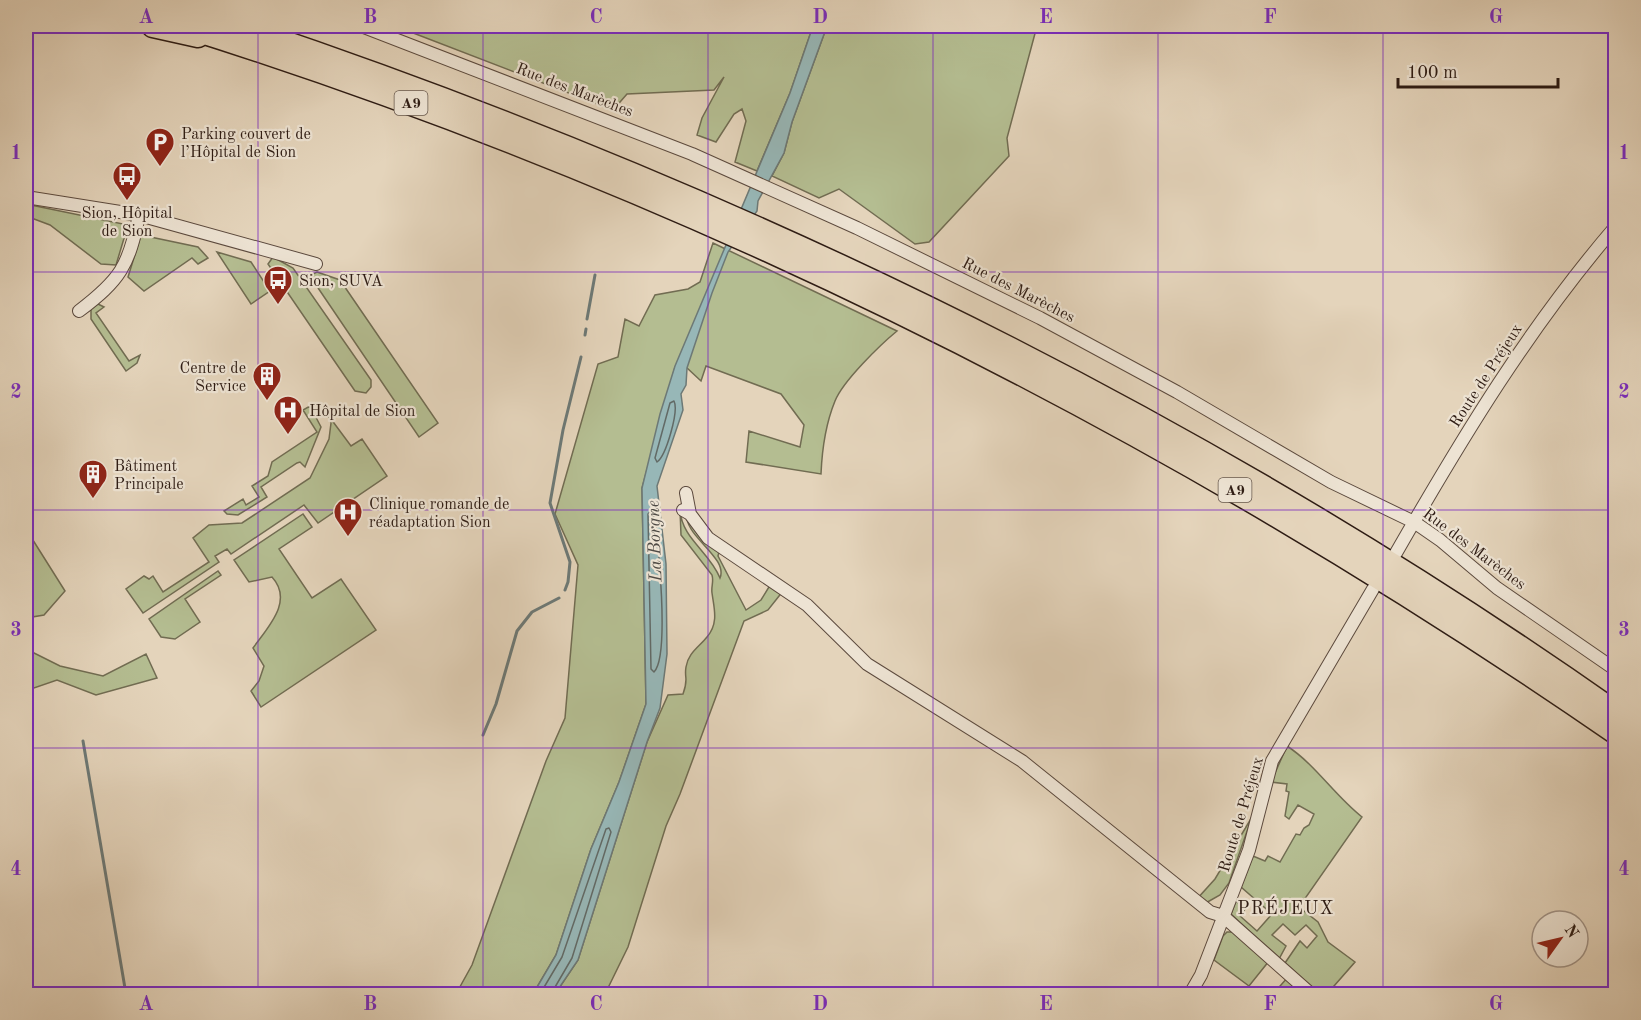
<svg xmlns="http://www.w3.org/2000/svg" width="1641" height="1020" font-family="'Old Standard TT',serif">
<rect width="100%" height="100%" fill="#e4d4bb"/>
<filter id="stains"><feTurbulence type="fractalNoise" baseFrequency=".00333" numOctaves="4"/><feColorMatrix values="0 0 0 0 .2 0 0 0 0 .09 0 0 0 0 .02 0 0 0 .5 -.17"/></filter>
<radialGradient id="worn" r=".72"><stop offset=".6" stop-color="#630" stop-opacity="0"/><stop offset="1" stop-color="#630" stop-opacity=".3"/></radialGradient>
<!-- green -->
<path fill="#b4bd91" stroke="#716c52" stroke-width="1.5" d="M395 26H813L790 93 757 171 735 162 746 121 742 109 734 114 716 142 697 135 702 118 724 77 714 90 627 94 613 110Z
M827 26H1037L1007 138 1009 156 929 242 915 244 839 189 819 198 772 176 784 153 792 122Z
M26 204 128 225 116 265 101 264 50 225 26 216Z
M141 235 198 247 208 258 198 264 192 258 144 291 128 277Z
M713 243 897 331C880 345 843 381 835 401 826 423 822 450 821 474L746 462 749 431 800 447 804 425 781 394 706 366 701 381 687 368 675 367 642 488 646 704 619 782 591 849 556 955 533 994H456L472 965 546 761 565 718 578 565 555 514 598 364 618 357 625 319 639 326 655 295 688 289 700 282Z
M217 252 251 262 270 291 251 304Z
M273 257 293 268 371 380V387L366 393 355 391 268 264Z
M317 272 340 280 438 423 419 437 312 279 313 274Z
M98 304 104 307 96 313 129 361 140 355 137 363 126 371 91 319V309Z
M310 406 321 427 305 467 300 462 297 463 261 487 267 497 238 515 227 514 224 511 243 499 246 505 259 497 252 486 268 476 272 462 317 432 303 410Z
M328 415 351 446 362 439 387 476 318 523 304 505 231 554 227 549 215 556 219 562 143 613 126 589 144 576 149 579 153 576 163 592 209 562 193 538 209 525 242 523 310 478 329 439 331 423Z
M680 510C682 539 709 551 720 578 728 559 690 539 687 519L720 548 718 556 746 610 761 600 772 582 783 591 768 610 744 621 680 794 666 826 628 947 605 994H555L578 960 647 742 668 695 683 694C689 678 684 679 686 667 688 653 699 647 707 637 719 623 714 608 712 593 711 586 714 582 712 575L681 535Z
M303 514 312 527 279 549 312 598 341 579 376 630 261 707 251 691 259 681 264 666 253 648C268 627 294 601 272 577L249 582 234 560Z
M31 537 65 591 44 615 26 618V541Z
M218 571 221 575 185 599 200 622 175 639 161 637 149 619Z
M26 649 60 666 103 676 146 654 157 678 96 695 57 680 34 688 26 683Z
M1287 746C1316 765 1334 795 1362 817L1299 907 1318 922 1328 942 1355 962 1327 994H1319L1285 963 1300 941 1307 948 1317 936 1306 925 1295 935 1283 924 1272 935 1286 946 1279 959 1231 914 1236 901 1245 909 1240 916 1257 931 1272 914 1241 887 1253 856 1265 861 1268 856 1280 862 1296 834 1300 835 1304 828 1309 825 1314 814 1298 805 1289 819 1285 816 1289 792 1286 791 1287 784 1271 782Z
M1252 817 1229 883 1220 895 1204 904 1197 899 1215 879Z
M1227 932H1236L1269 961 1249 986 1214 960 1223 936Z
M1288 977 1307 994H1273Z"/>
<!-- water -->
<path fill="#97b7b7" stroke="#6d7976" stroke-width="1.5" d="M813 26H827L792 122 784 153 758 201 757 211 728 252 712 293 687 368 686 385 681 394 683 410 657 486 666 564 667 654 660 708 647 742 578 960 555 994H533L556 955 591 849 619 782 646 704 642 488 660 414 675 366 790 93Z"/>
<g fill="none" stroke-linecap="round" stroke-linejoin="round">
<!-- shore -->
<path stroke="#626a66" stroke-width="1.5" d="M674 401C679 411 666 456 657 462L655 458 670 403Z
M651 511 654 513C658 540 670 656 654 672L651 669 648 514Z
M540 994 562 957 606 829 609 828 611 832 572 958 551 994"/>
<!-- stream -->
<path stroke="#6d7976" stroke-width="3" d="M587 319 595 275
M585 335 586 329
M565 590 568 582 570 562 550 503 563 430 581 357
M483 735 496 704 517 631 532 612 559 598
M83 741 126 994"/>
<!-- minor casing -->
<g stroke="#5c4a3e" stroke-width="14">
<path id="minor" d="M361 26 692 154 857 228 1040 318 1177 392 1331 482 1414 522 1440 540 1497 588 1616 670
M26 197 139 215 316 264
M79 311C120 280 129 266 139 215
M686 493 690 514
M683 510 690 514 708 538 807 605 867 664 1022 761 1210 912 1223 916 1311 994
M1396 553C1462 438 1529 327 1616 226
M1190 994 1201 975 1249 850 1272 761 1373 589"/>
</g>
<!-- motorway casing -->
<g stroke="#2e1c14" stroke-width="25">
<path id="motorway" d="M153 26 198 36
M183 26C694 187 1174 428 1616 733
M237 26C726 190 1193 415 1616 713"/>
</g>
<!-- minor -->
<use href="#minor" stroke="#ede3d3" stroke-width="12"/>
<!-- motorway -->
<use href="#motorway" stroke="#e4d4bb" stroke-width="22"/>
</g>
<!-- grid -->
<path fill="none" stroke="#7b2cbf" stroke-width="1.5" stroke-opacity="0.55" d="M258 26V994M483 26V994M708 26V994M933 26V994M1158 26V994M1383 26V994M26 272H1616M26 510H1616M26 748H1616"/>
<!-- icons -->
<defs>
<g id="parking-pin" transform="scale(1.5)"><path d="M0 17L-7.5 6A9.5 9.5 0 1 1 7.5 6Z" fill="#8f2418" stroke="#ede3d3"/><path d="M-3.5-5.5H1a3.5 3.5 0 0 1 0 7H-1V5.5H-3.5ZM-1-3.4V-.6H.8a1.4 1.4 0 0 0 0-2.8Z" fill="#fff"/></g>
<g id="bus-pin" transform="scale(1.5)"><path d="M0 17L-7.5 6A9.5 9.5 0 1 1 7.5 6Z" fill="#8f2418" stroke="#ede3d3"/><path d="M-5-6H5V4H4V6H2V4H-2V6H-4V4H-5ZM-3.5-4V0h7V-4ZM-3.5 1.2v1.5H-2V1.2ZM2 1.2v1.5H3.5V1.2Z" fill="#fff"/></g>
<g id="building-pin" transform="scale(1.5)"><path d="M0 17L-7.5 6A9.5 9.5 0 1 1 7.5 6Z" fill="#8f2418" stroke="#ede3d3"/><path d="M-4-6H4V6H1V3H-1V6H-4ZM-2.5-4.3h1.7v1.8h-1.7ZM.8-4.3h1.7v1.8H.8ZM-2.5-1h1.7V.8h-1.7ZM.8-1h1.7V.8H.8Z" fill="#fff"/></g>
<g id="hospital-pin" transform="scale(1.5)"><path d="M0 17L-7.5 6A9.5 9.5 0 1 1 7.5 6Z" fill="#8f2418" stroke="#ede3d3"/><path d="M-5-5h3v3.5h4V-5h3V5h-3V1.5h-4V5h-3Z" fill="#fff"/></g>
</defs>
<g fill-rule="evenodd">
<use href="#parking-pin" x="160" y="142"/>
<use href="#bus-pin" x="127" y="176"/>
<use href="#bus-pin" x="278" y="280"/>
<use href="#building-pin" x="267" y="376"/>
<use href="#hospital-pin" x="288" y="410"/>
<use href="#building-pin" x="93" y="474"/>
<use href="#hospital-pin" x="348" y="512"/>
</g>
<g text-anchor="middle" stroke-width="4.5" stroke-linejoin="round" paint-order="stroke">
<!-- shield labels -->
<g fill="#ede3d3" stroke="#67584d" stroke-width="1.5">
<rect x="394.5" y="91" width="33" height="24" rx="4.5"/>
<rect x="1218.5" y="478" width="33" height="24" rx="4.5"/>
</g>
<g font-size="15" font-weight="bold" fill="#2e1c14">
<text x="411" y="108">A9</text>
<text x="1235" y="495">A9</text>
</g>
<!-- street labels -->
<g font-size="16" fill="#2e1c14" stroke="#ede3d3">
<text transform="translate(575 89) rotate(21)" y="6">Rue des Marèches</text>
<text transform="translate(1019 289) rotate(27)" y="6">Rue des Marèches</text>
<text transform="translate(1485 375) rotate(-57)" y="6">Route de Préjeux</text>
<text transform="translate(1475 548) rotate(37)" y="6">Rue des Marèches</text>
<text transform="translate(1240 814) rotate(-73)" y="6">Route de Préjeux</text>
</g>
<!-- poi labels -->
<g font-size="16" fill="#2e1c14" stroke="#ede3d3" text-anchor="start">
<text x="181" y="139">Parking couvert de<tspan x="181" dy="18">l’Hôpital de Sion</tspan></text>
<text x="127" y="218" text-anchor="middle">Sion, Hôpital<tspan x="127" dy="18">de Sion</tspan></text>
<text x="299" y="286">Sion, SUVA</text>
<text x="246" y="373" text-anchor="end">Centre de<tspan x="246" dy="18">Service</tspan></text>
<text x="309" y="416">Hôpital de Sion</text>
<text x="114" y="471">Bâtiment<tspan x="114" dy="18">Principale</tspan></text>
<text x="369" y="509">Clinique romande de<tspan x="369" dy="18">réadaptation Sion</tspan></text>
</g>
<!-- water labels -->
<g font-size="18" font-style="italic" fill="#4e4a45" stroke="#ede3d3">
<text transform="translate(654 541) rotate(-92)" y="6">La Borgne</text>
</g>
<!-- neighbourhood labels -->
<g font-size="18" letter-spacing="1.5" fill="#2e1c14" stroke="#ede3d3">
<text x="1286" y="914">PRÉJEUX</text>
</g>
</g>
<!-- margin -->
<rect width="1641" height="1020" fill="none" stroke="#e4d4bb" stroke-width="66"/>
<!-- north arrow -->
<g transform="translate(1560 939) rotate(56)"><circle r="28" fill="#ede3d3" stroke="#a19387" stroke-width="1.5"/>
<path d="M0-4.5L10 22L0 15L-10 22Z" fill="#8f2418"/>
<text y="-9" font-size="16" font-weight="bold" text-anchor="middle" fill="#2e1c14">N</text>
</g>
<!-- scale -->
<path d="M1398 78v9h160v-9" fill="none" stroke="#2e1c14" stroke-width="3"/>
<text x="1407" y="78" font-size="18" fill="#2e1c14" stroke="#ede3d3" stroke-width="4.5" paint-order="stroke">100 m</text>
<rect x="33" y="33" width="1575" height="954" fill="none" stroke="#7b2cbf" stroke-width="2"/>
<g font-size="20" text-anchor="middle" font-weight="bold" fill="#7b2cbf">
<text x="146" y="23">A</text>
<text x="370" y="23">B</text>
<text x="596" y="23">C</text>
<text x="820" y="23">D</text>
<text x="1046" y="23">E</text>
<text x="1270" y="23">F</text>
<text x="1496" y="23">G</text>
<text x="16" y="159">1</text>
<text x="1624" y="159">1</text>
<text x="16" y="398">2</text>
<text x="1624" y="398">2</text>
<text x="16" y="636">3</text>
<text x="1624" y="636">3</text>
<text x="16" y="875">4</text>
<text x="1624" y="875">4</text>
<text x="146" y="1010">A</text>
<text x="370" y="1010">B</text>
<text x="596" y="1010">C</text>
<text x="820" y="1010">D</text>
<text x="1046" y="1010">E</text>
<text x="1270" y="1010">F</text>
<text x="1496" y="1010">G</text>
</g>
<rect width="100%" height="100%" filter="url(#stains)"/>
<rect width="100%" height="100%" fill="url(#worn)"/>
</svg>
